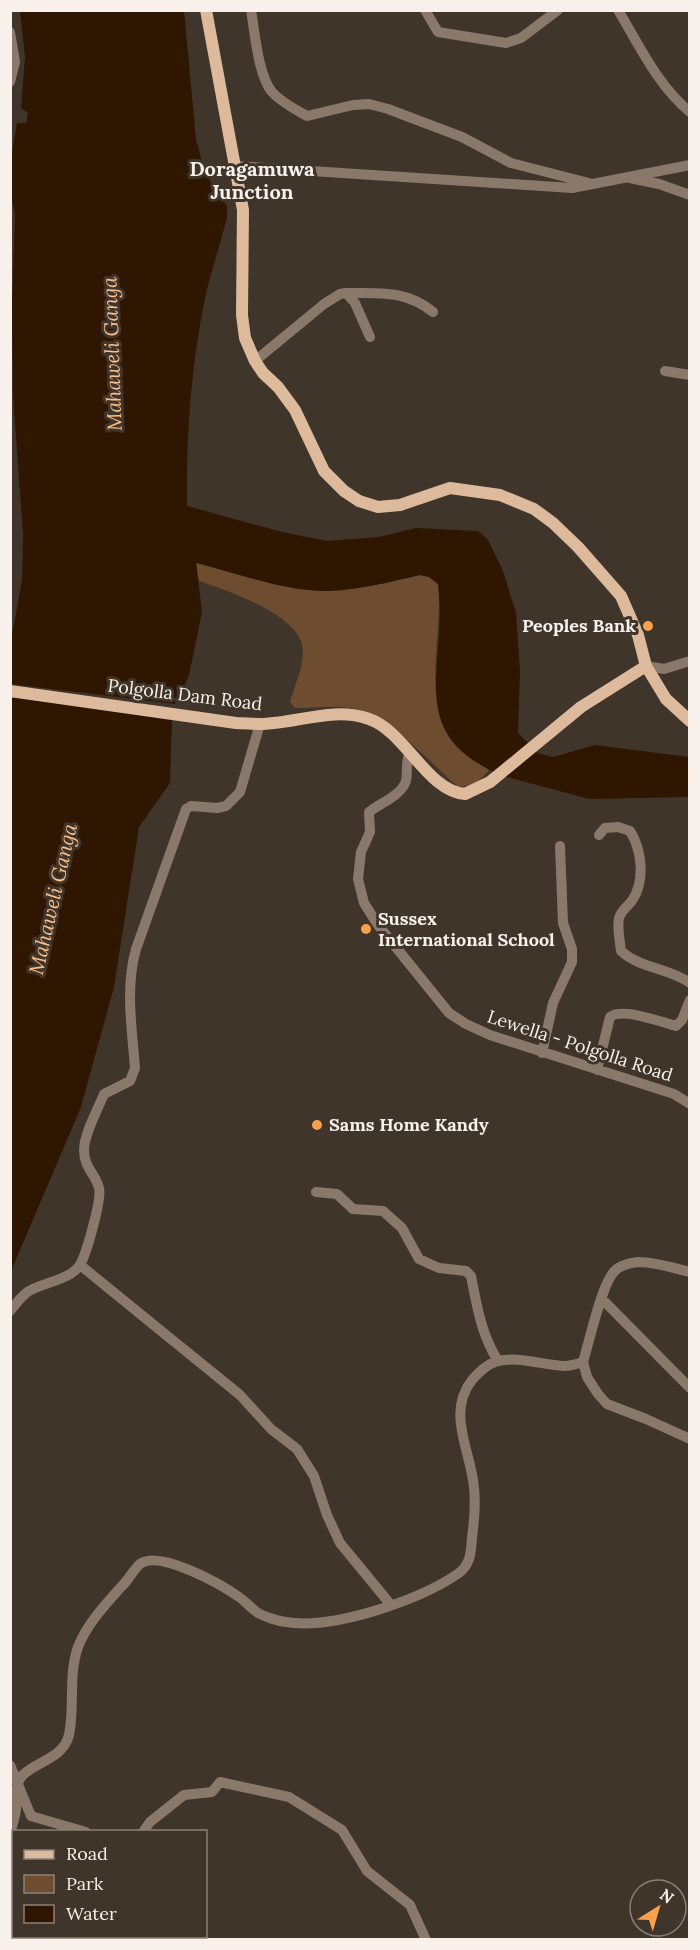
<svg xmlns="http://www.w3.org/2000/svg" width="700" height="1950" font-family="Lora,serif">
<rect width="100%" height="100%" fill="#40352b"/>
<!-- green -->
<path fill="#6d4c2f" d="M196 562C235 573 287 591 328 591 359 590 389 582 420 575L429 577 438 584C444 634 418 711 459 749 467 757 480 763 489 770L475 785 458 787C429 762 389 715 351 708 333 705 313 708 295 708L290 702C294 687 303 668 303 652 304 615 227 591 199 581Z"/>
<!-- water -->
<path fill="#2e1600" d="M20 11H184L196 139 205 173 227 206V218C220 245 211 271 205 298 191 367 186 436 187 506L282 532 327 541 379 537 416 528 478 531 488 540 503 571 516 613 520 671 518 733 538 753 553 757 595 745 689 757V797L589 799 503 776C401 733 449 666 438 584L429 577 420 575C389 582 359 590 328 591 288 592 236 573 196 563L202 612 189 675 182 692 176 698 175 704 11 684V641L22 580 23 534 13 395 12 305 15 214 10 191 11 159 17 123H26L28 113 21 108 25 57Z
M11 697 172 719 170 783 139 827 114 987 81 1107 11 1271Z"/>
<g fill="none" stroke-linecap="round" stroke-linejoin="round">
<!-- minor -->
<path stroke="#8a796b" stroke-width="10" d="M251 10C255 33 258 75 272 92 282 103 295 109 307 116L353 105 369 104 388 109 462 137 511 163 589 183
M425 10 438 32 506 43 521 38 558 10
M618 10C639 45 658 86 690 112
M10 32 15 62 10 82
M235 166 572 188 690 165
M630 178 659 184 690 195
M346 293 355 303 370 337
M255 361 324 304 340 294 346 293C379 293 406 290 433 312
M665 371 690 375
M646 666 664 669 690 661
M410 752C405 762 408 771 406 781 401 796 380 803 369 812L370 832 361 852 358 879 364 903 378 925 449 1013 466 1024 490 1035 674 1094 690 1104
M599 835 605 828 618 827 630 831C642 850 645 880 633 899 629 906 622 909 619 918 617 928 620 942 621 951 641 969 669 968 690 983
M542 1053 553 1003 572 962V949L563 923 560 846
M597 1070 610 1017C622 1007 661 1022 676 1026L682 1020 690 1000
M316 1192 337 1194 353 1209 383 1211 402 1228 419 1259 439 1268 466 1271 471 1276C477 1306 481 1334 498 1361
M80 1265 240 1395 271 1429 297 1449 314 1476 327 1515 340 1543 391 1605
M601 1298 690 1388
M10 1311C16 1304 21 1296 29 1291 44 1282 72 1280 81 1263 87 1251 102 1199 99 1188 95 1173 84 1168 84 1150 84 1134 98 1109 104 1094L130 1081 135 1068C132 1028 125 988 136 949L186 809 191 806 217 808 226 806 240 792 260 724
M583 1362C589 1343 601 1287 613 1273 618 1266 630 1263 638 1262 656 1262 673 1268 690 1272
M583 1362 587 1377 598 1394 607 1404 646 1419 690 1439
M10 1765 31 1816 86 1832
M143 1832 150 1822 184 1795 212 1792 220 1782 289 1797 342 1830 367 1871 410 1905 426 1940
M10 1834C12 1826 15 1818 16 1810 17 1799 14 1785 22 1776 36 1761 63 1759 69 1735 75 1706 68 1676 78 1647 87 1624 105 1605 121 1587 128 1581 133 1570 140 1564 159 1549 222 1585 239 1597 246 1602 251 1608 258 1613 265 1617 278 1621 286 1622 333 1630 420 1600 459 1573 471 1564 471 1551 472 1538 474 1522 476 1504 474 1488 471 1451 446 1413 472 1380 478 1373 486 1365 495 1362 516 1355 542 1365 564 1366 570 1366 577 1364 583 1362"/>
<!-- major -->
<path stroke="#ddba9c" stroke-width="12" d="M206 10 243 210 242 315 245 338 255 361 263 373 278 387 295 410 324 471 344 491 359 501 378 507 400 505 450 488 500 495 534 509 553 523 578 547 621 596 638 635 646 666 666 699 690 721
M10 691 236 723C244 723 252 724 259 724 296 724 333 706 369 719 405 731 427 791 465 794L490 782 581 707 646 666"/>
</g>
<!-- markers -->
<g fill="#f8a04b" stroke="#40352b" stroke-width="2">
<circle cx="648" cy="626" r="6"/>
<circle cx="366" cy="929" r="6"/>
<circle cx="317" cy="1125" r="6"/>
</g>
<g text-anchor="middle" stroke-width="6" stroke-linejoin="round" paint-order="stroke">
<!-- poi labels -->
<g font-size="18" font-weight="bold" fill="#f8f0ea" stroke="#40352b" text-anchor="start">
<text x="636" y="632" text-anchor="end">Peoples Bank</text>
<text x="378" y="925">Sussex<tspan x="378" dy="21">International School</tspan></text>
<text x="329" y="1131">Sams Home Kandy</text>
</g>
<!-- street labels -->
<g font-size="18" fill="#f8f0ea" stroke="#40352b">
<text transform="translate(185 695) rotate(7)" y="6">Polgolla Dam Road</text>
<text transform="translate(580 1046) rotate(18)" y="6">Lewella - Polgolla Road</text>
</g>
<!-- neighbourhood labels -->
<g font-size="20" font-weight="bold" fill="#f8f0ea" stroke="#40352b">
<text x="252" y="176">Doragamuwa<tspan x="252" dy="23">Junction</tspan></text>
</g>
<!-- water labels -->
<g font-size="20" font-style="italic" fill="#fbbf8a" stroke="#40352b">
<text transform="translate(112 354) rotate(-92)" y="7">Mahaweli Ganga</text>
<text transform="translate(53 899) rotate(-77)" y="7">Mahaweli Ganga</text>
</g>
</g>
<!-- border -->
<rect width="700" height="1950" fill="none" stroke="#f8f0ea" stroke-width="24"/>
<!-- legend -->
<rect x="12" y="1830" width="195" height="108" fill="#40352b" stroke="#8a8077" stroke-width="1.5"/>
<rect x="24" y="1850" width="30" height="9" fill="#ddba9c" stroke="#8a8077" stroke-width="1.5"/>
<text x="66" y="1860" font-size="18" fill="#f8f0ea">Road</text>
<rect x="24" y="1875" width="30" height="18" fill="#6d4c2f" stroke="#8a8077" stroke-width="1.5"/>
<text x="66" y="1890" font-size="18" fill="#f8f0ea">Park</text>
<rect x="24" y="1905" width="30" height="18" fill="#2e1600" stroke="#8a8077" stroke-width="1.5"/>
<text x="66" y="1920" font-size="18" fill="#f8f0ea">Water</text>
<!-- north arrow -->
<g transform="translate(658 1908) rotate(37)"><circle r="28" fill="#40352b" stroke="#8a8077" stroke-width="1.5"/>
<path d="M0-4.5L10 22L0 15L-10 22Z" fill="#f8a04b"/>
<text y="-9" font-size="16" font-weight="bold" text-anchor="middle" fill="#f8f0ea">N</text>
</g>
</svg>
